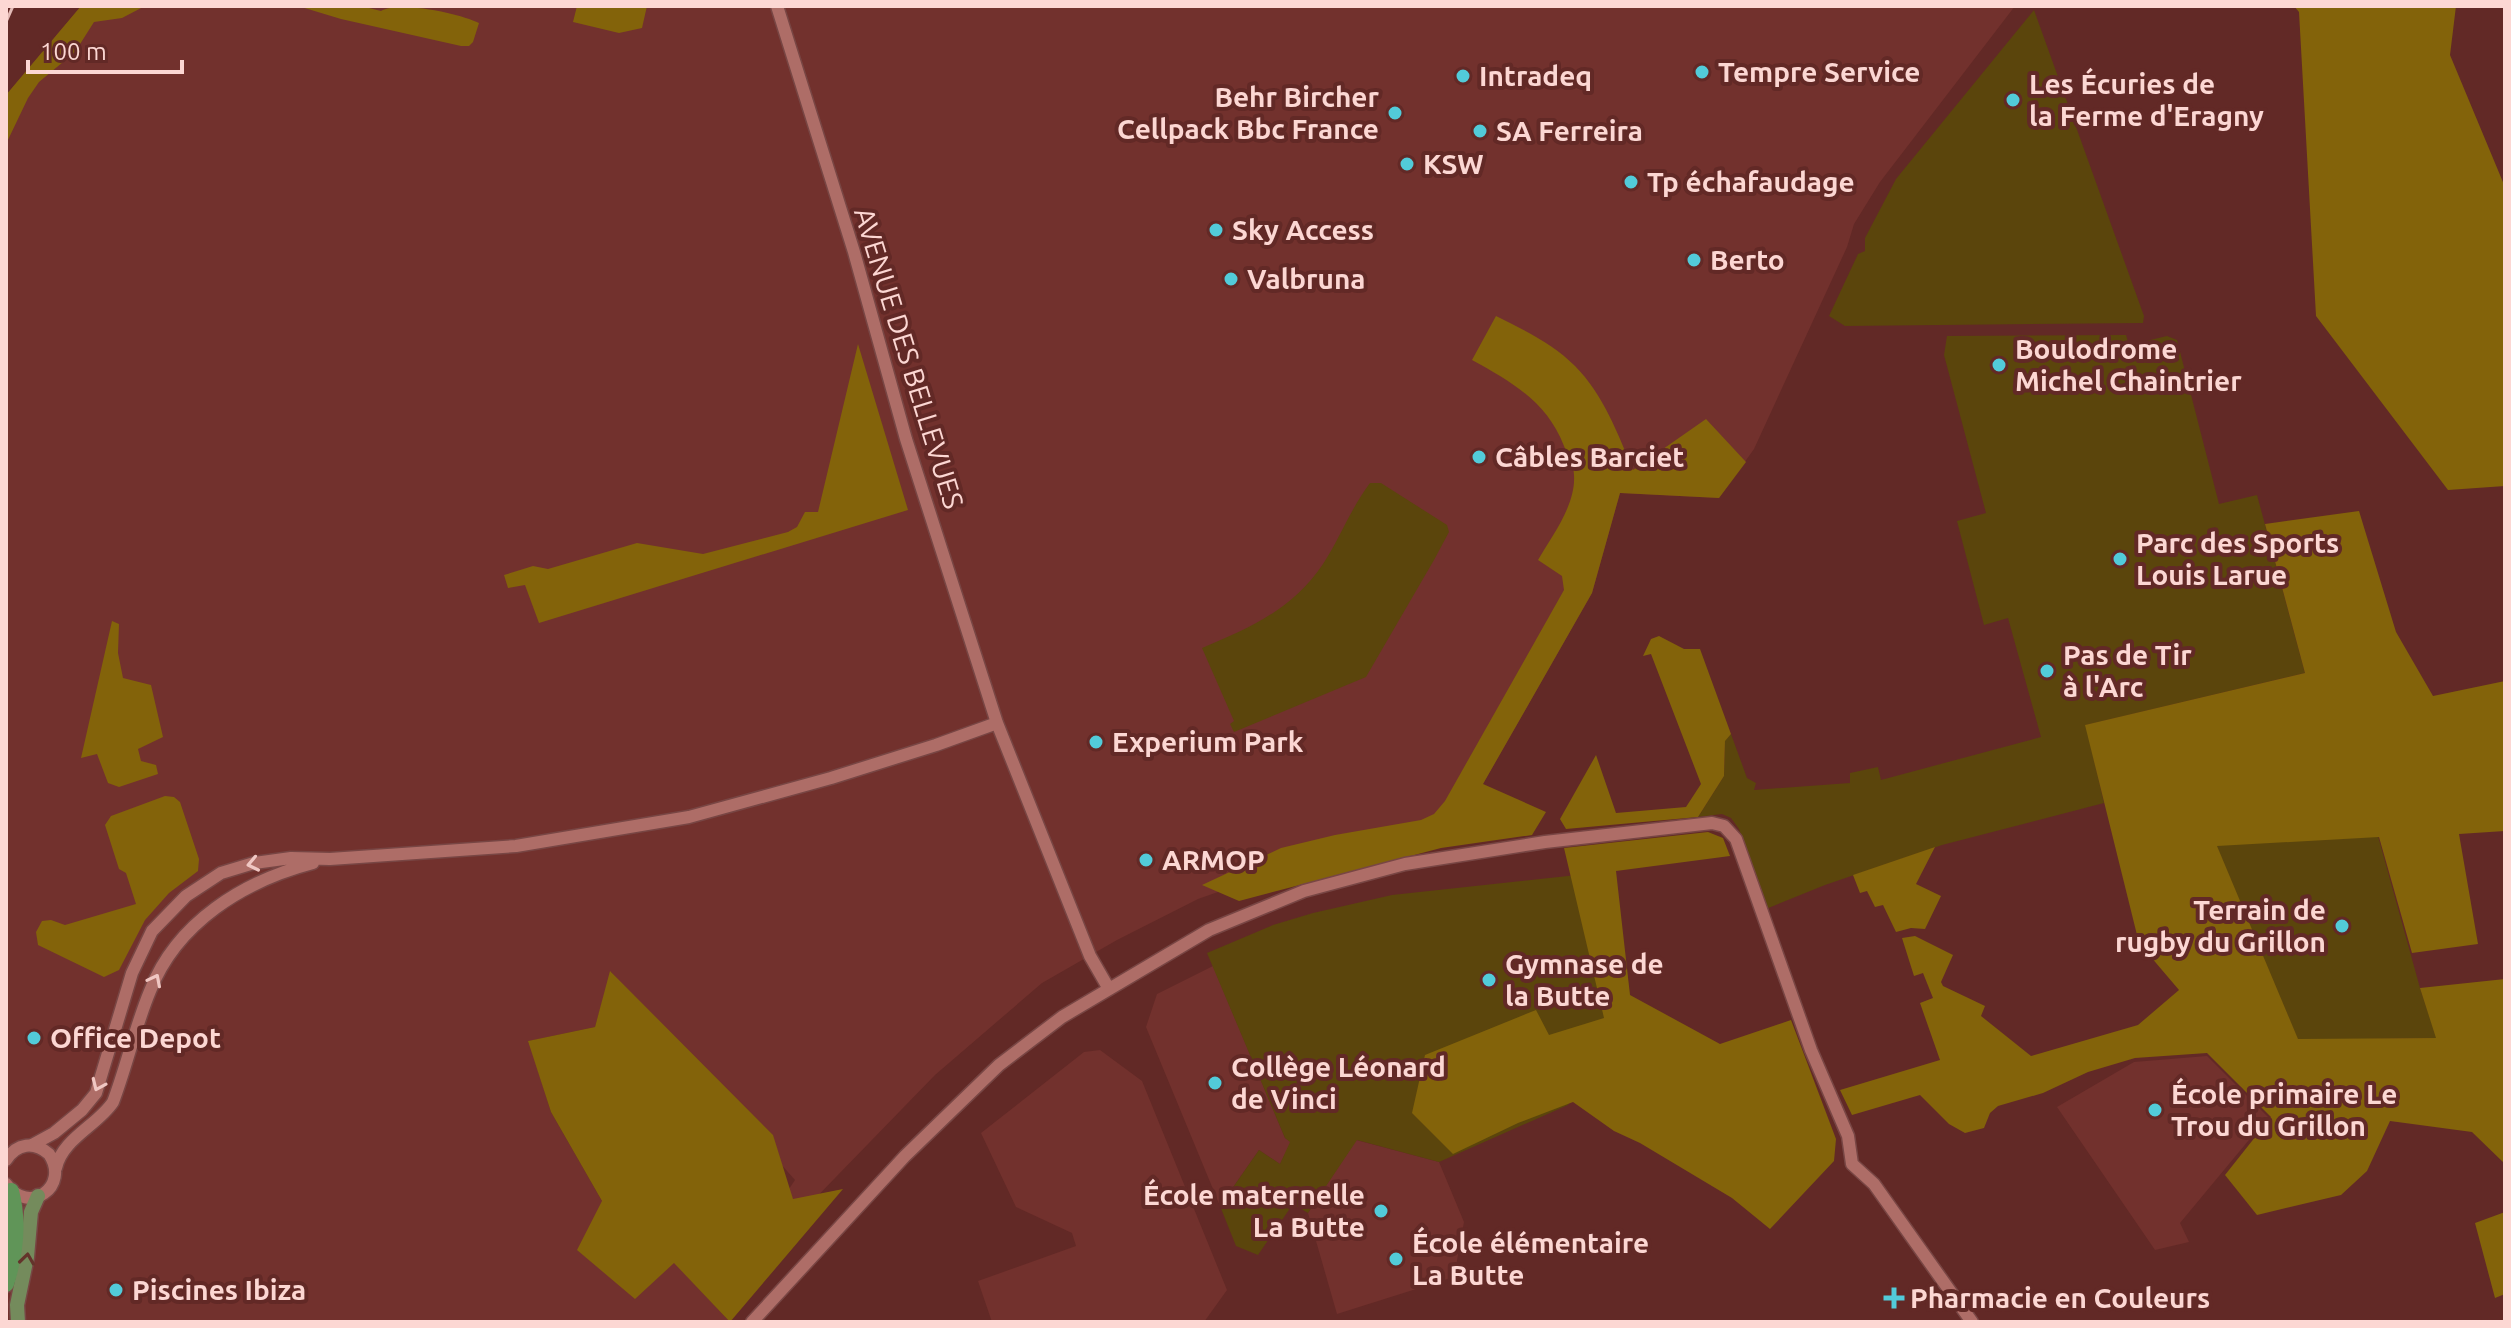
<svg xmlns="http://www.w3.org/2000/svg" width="2511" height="1328" font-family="Ubuntu,sans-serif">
<rect width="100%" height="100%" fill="#622926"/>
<!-- built -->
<path fill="#72312d" d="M81 6H2015L1880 182 1854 224 1847 247 1754 449 1719 498 1620 493 1592 593 1448 845 1252 880 1198 899 1117 940 1042 983 935 1075 802 1212 783 1198 795 1180 611 972 595 1027 529 1041 551 1112 602 1201 674 1262 730 1322H13L6 1319V95Z
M1213 966 1285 1138 1291 1142 1280 1164 1259 1150 1220 1206 1146 1027 1157 994Z
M1100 1050 1142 1081 1227 1290 1204 1322H992L978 1281 1076 1246 1072 1233 1016 1207 981 1133 1084 1052Z
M2207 1056 2268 1117 2180 1223 2189 1242 2155 1250 2057 1107 2134 1062Z
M1356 1140 1439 1162 1464 1222 1454 1277 1337 1314 1308 1213Z"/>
<!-- green -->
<path fill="#5b450c" d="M2034 10 2144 316 2143 323 1845 326 1829 316 1858 254 1865 251V238L1896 179Z
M2126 335 2129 345 2167 336 2177 340 2219 504 2257 495 2305 673 2086 725 2104 803 1942 845 1825 885 1766 909 1739 829 1731 818 1722 814 1698 817 1724 776 1725 740 1731 734 1747 778 1756 783 1754 790 1850 783V773L1878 767 1881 780 2041 737 2008 618 1984 625 1957 521 1986 513 1944 355 1947 336Z
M1370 483H1381L1447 525 1449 532 1434 560 1366 677 1234 732 1230 724 1234 721 1202 648C1250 628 1293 609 1323 564 1340 538 1351 508 1370 483Z
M2378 836 2420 988 2437 1038 2298 1040 2216 845Z
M1614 871 1630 996 1568 1105 1439 1162 1357 1140 1308 1213 1293 1204 1258 1255 1236 1246 1220 1206 1259 1150 1280 1164 1290 1142 1285 1138 1207 953 1273 925 1313 913 1392 895Z"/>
<!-- forest -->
<path fill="#83630a" d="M81 6H145L122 18 94 22 75 52 39 82 28 98 6 144V95Z
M298 6H361L381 11C399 0 461 14 479 23L473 42 469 46H461L341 19Z
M577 6H647L642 28 619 33 573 22Z
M2294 6H2456L2450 55 2505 187V486L2448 490 2316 316 2299 12Z
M1496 316C1524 330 1553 344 1575 366 1603 394 1618 434 1633 470L1706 419 1746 462 1719 498 1620 493 1592 593 1483 784 1546 812 1532 835 1441 848 1239 901 1202 885 1281 848 1335 835 1421 820 1434 814 1445 801 1564 590 1562 576 1538 560C1552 536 1576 505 1574 475 1574 466 1567 455 1564 446 1547 402 1512 382 1472 360Z
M858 344 908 510 539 623 525 585 508 588 504 575 533 566 548 569 637 543 703 554 788 532 797 527 805 512H818Z
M2359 511 2396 632 2433 696 2505 681V831L2459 834 2478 944 2412 953 2379 837 2217 846 2298 1039 2436 1038 2420 988 2505 979V1164L2472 1132 2390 1121 2367 1171 2341 1195 2257 1215 2225 1175 2271 1117 2207 1053 2135 1058 2088 1072 2043 1093 1998 1106 1990 1113 1984 1128 1965 1133 1949 1124 1920 1095 1852 1115 1840 1090 1940 1060 1920 1003 1933 998 1923 973 1914 976 1902 938 1915 936 1953 955 1941 982 1943 986 1985 1006 1981 1016 2031 1056 2138 1025 2179 990 2139 943 2085 725 2305 673 2265 524Z
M112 621 119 624 118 653 123 678 151 685 163 737 138 749 141 761 156 765 158 774 119 787 108 783 97 754 81 758Z
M1659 636 1684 649H1700L1731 734 1725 741 1724 776 1698 817 1566 829 1560 819 1596 755 1616 813 1686 807 1701 784 1651 654 1643 656 1651 639Z
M165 796 174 797 180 802 199 859 198 871 169 893 145 920 119 970 104 977 38 945 36 932 42 921 51 920 65 925 136 904 126 873 119 869 105 825 111 816Z
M1708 832 1723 838 1730 856 1616 871 1630 995 1720 1044 1791 1020 1836 1139 1834 1161 1770 1229 1732 1198 1640 1143 1614 1131 1573 1102 1518 1123 1453 1154 1412 1113 1425 1055 1536 1010 1549 1035 1604 1018 1564 848Z
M1935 847 1916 884 1941 896 1925 929 1911 928 1896 932 1883 905 1875 907 1867 891 1860 893 1853 875Z
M610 971 773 1135 793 1199 843 1189 730 1322 674 1263 635 1299 577 1250 602 1201 551 1112 528 1041 595 1027Z
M2505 1212V1294L2495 1298 2475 1223Z"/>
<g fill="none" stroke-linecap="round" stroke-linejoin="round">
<!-- tertiary casing -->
<g stroke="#784644" stroke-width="15">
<path id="tertiary" d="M777 6 854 252 906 439 997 723 1090 956 1109 989
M32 1145 54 1133 82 1110 96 1093 132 973 152 931 186 896 221 873 254 863 291 858 330 859 516 846 689 817 831 778 936 745 997 723
M6 1160C17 1143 34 1141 49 1154 71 1187 28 1216 6 1184
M56 1168C62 1139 98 1125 113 1102 127 1065 135 1027 150 991 177 922 244 881 313 863
M752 1322 905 1156 999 1065 1062 1017 1209 930 1304 891 1405 864 1545 842 1712 823 1724 826 1736 839 1811 1050 1848 1136 1852 1164 1874 1184 1972 1322"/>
</g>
<!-- primary casing -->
<g stroke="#784644" stroke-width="17">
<path id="primary" d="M18 1322 17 1305 27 1257 31 1212 38 1196"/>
</g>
<!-- trunk casing -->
<g stroke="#784644" stroke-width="19">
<path id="trunk" d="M6 1284C15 1255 19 1221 11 1191"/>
</g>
<!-- tertiary -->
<use href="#tertiary" stroke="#ae6d67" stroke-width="12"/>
<!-- primary -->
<use href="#primary" stroke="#748b5c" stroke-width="14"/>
<!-- trunk -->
<use href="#trunk" stroke="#609558" stroke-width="16"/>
<!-- rail -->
<path stroke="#e3bbb7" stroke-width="3" stroke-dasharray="16 8" stroke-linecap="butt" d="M6 22 13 6"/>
</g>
<!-- one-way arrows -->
<defs><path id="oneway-chevron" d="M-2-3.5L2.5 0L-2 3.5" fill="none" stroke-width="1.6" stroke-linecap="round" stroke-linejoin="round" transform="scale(2)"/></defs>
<g stroke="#f0c7c3">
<use href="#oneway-chevron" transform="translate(253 864) rotate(168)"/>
<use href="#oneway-chevron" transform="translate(155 980) rotate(-63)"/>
<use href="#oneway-chevron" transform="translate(98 1085) rotate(114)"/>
</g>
<use stroke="#64332b" href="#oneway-chevron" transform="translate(27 1259) rotate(-82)"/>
<!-- markers -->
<g fill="#52cbd9" stroke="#622926" stroke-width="3">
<circle cx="1702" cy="72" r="8"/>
<circle cx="1463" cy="76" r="8"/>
<circle cx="2013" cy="100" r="8"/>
<circle cx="1395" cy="113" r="8"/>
<circle cx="1480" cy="131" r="8"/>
<circle cx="1407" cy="164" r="8"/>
<circle cx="1631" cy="182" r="8"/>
<circle cx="1216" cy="230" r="8"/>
<circle cx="1694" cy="260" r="8"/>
<circle cx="1231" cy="279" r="8"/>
<circle cx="1999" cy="365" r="8"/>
<circle cx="1479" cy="457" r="8"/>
<circle cx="2120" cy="559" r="8"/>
<circle cx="2047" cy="671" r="8"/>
<circle cx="1096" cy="742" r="8"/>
<circle cx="1146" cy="860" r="8"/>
<circle cx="2342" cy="926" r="8"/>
<circle cx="1489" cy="980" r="8"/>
<circle cx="34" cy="1038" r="8"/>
<circle cx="1215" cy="1083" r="8"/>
<circle cx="2155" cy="1110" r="8"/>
<circle cx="1381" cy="1211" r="8"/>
<circle cx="1396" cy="1259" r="8"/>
<circle cx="116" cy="1290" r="8"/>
<path d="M1890 1286h8v8h8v8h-8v8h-8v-8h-8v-8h8z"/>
</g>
<g text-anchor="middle" stroke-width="8" stroke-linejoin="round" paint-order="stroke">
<!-- poi labels -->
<g font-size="28" font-weight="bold" fill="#fcd7d3" stroke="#622926" text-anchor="start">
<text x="1718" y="82">Tempre Service</text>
<text x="1479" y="86">Intradeq</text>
<text x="2029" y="94">Les Écuries de<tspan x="2029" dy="32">la Ferme d'Eragny</tspan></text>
<text x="1379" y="107" text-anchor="end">Behr Bircher<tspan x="1379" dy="32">Cellpack Bbc France</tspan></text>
<text x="1496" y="141">SA Ferreira</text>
<text x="1423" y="174">KSW</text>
<text x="1647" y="192">Tp échafaudage</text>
<text x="1232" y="240">Sky Access</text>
<text x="1710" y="270">Berto</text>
<text x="1247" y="289">Valbruna</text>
<text x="2015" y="359">Boulodrome<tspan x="2015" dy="32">Michel Chaintrier</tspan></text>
<text x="1495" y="467">Câbles Barciet</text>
<text x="2136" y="553">Parc des Sports<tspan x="2136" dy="32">Louis Larue</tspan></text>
<text x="2063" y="665">Pas de Tir<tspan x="2063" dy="32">à l'Arc</tspan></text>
<text x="1112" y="752">Experium Park</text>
<text x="1162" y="870">ARMOP</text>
<text x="2326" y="920" text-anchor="end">Terrain de<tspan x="2326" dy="32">rugby du Grillon</tspan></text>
<text x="1505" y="974">Gymnase de<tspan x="1505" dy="32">la Butte</tspan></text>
<text x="50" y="1048">Office Depot</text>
<text x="1231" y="1077">Collège Léonard<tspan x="1231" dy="32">de Vinci</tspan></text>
<text x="2171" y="1104">École primaire Le<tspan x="2171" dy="32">Trou du Grillon</tspan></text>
<text x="1365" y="1205" text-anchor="end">École maternelle<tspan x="1365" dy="32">La Butte</tspan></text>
<text x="1412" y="1253">École élémentaire<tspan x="1412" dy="32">La Butte</tspan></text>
<text x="132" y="1300">Piscines Ibiza</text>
<text x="1910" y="1308">Pharmacie en Couleurs</text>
</g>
<!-- street labels -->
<g font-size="28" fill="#fcd7d3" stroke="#622926">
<text transform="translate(909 358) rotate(73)" y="10">AVENUE DES BELLEVUES</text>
</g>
</g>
<!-- border -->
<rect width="2511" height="1328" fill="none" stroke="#fcd7d3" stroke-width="16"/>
<!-- scale -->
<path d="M28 60v12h154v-12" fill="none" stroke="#fcd7d3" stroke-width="4"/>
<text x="40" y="60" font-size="24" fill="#fcd7d3" stroke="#622926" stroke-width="6" paint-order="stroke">100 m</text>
</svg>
